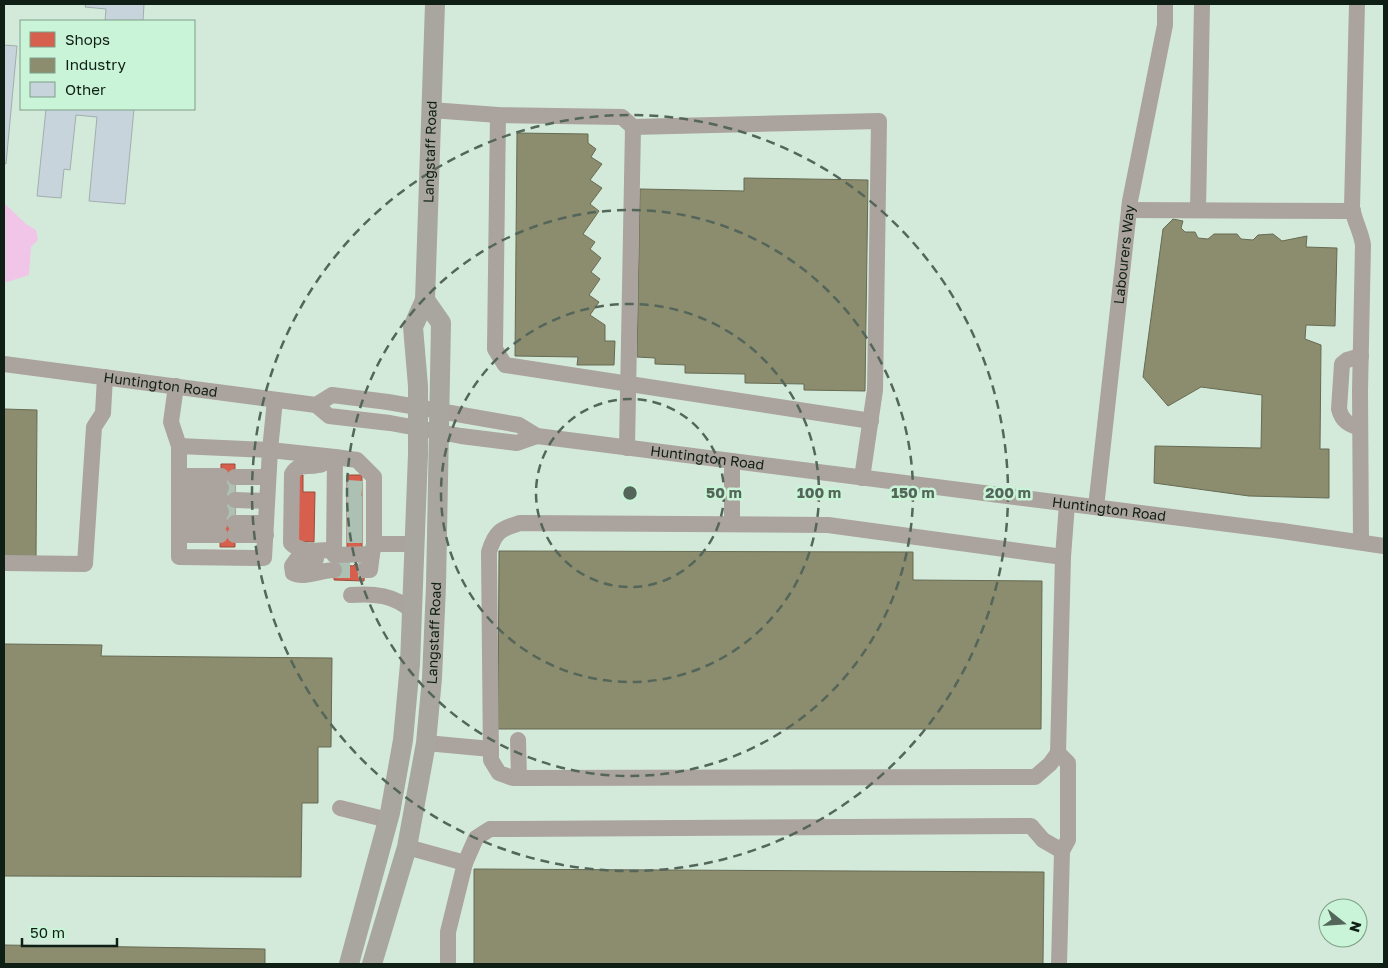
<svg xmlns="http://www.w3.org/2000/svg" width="1388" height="968" font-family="'Golos Text',sans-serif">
<rect width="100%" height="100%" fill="#d3eada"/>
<!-- water -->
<path fill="#f1c5e7" d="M4 203 26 224 36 230 38 240 31 247 29 275 4 283Z"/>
<!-- shops -->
<path fill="#d6604d" stroke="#9a4c3c" d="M221 464H235V547H220Z
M295 474 303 475V492H315L314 542 294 541Z
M347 475H362V550H347Z
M334 564 353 566 355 564 365 565 364 581 334 580Z"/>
<!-- industry -->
<path fill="#8c8c6e" stroke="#666b53" d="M517 133 588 134V143L596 149 591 157 602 164 590 180 602 188 590 204 599 211 583 234 595 242 590 249 601 258 591 272 600 279 589 295 599 302 590 315 605 325V341H615L614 365H577L578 357 515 356Z
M744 178 868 180 865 391 804 390V384L745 383V374L685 373V365L655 364V358L637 357 640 189 744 191Z
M1173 219 1183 221 1181 228 1185 232H1195L1198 238 1208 239 1214 234H1237L1241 239 1253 240 1258 235 1273 234 1282 241 1307 236 1306 247 1337 248 1335 326 1306 325 1305 339 1321 345 1320 449H1329V498L1249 496 1154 483 1155 446 1261 448 1262 395 1201 387 1168 406 1143 377 1163 229Z
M4 409 37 410 36 559 4 558Z
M499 551 913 552V580L1042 581 1041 729H498Z
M4 644 102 645 101 656 332 658 331 747H318V803H302L301 877 4 876Z
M474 869 1044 872 1043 964H474Z
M4 945 265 949V964H4Z"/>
<!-- building -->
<path fill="#c7d4db" stroke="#a2aead" d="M86 4H144L143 21H105L106 9 85 7Z
M4 45 17 46 6 164 4 163Z
M46 109H134L125 204 89 201 97 117 76 115 70 170 64 169 61 198 37 196Z"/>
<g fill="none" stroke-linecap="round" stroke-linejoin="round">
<!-- minor-tunnel -->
<path stroke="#acc1b3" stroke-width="16" stroke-dasharray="16 8" stroke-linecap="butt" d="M221 488H235
M347 488 362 489
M347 504H362
M221 512H235
M347 520H362
M347 535H362
M334 570H365"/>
<!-- minor -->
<g stroke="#aba39e" stroke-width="16">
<path d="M1357 4 1352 207C1354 221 1361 231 1363 245L1360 391 1361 542"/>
<path d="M431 110 498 115 622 117 633 127 627 448"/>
<path d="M498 115 495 349 505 365 871 421"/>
<path d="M633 127 879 121 875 390 862 478"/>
<path d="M1129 210 1353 211"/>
<path d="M1198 210 1202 4"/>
<path id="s1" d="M4 364 316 405 329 416 390 423 461 436 517 443 537 436"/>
<path d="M176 386 171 422 179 446"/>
<path d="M275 400 270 450 264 558 179 557V446L270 450 335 457"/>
<path id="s2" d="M316 405 332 395 388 402 519 425 537 436 1282 531 1384 546"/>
<path d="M1360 428C1349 425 1342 421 1339 409L1342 364 1347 360 1361 356"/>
<path d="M326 461C324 463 321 465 318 465 307 468 299 462 292 474L291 543C301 554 320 550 334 550"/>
<path d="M179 476H221"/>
<path d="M235 477H268"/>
<path d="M179 488H221"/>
<path d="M179 500H221"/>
<path d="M235 500 267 501"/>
<path id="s3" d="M1096 507 1130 201 1165 25V4"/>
<path d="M179 512H221"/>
<path d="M179 523H220"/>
<path d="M235 523H266"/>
<path d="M732 524V461"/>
<path d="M179 535H220"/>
<path d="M235 535H266"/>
<path d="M374 544 372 554 334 555 335 457 357 460 374 477V544H415"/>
<path d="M316 559H297L292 566 293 573C304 579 321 570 334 570"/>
<path d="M4 563 85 564 94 427 103 413 105 377"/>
<path d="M365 570H370L372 554"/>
<path d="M351 595C374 593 394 595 412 611"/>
<path d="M518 740 519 778"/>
<path d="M426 743 491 749"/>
<path d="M1058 753 1050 764 1035 777 513 778 499 773 491 760 489 552C495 532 500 529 520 523L828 525 1063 557"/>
<path d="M340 808 388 820"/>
<path d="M407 847 465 863 448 932V964"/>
<path d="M465 863 476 838 490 829 1031 826 1043 840 1062 851"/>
<path d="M1059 964 1062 851 1068 840V763L1058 753 1063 557 1067 504"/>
</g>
<!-- major -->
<g stroke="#a8a69e" stroke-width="20">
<path id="s4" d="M349 964 390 813 403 740 410 664 418 454V386L413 327 425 300 435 4"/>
<path id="s5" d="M372 964 407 847 426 743 432 678 436 586 441 323 425 300"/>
</g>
</g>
<!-- distance rings -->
<g fill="none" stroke="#54665a" stroke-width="2.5" stroke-dasharray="9 6">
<circle cx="630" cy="493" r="94"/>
<circle cx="630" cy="493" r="189"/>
<circle cx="630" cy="493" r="283"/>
<circle cx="630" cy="493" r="378"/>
</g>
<g text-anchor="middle" stroke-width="5" stroke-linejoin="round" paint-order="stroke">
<!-- street labels -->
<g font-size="14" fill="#0f1f15" stroke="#c9f4d7">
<text dy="5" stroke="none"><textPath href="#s4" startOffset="822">Langstaff Road</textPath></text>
<text dy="5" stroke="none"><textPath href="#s3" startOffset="254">Labourers Way</textPath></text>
<text dy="5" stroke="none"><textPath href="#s1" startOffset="158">Huntington Road</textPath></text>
<text dy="5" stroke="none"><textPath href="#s2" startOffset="401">Huntington Road</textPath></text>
<text dy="5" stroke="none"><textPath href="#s2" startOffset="806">Huntington Road</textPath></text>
<text dy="5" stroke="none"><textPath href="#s5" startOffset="338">Langstaff Road</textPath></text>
</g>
</g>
<circle cx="630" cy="493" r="8" fill="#54665a" stroke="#c9f4d7" stroke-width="2.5"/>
<g font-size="15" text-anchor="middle" font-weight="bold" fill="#54665a" stroke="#c9f4d7" stroke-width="5" stroke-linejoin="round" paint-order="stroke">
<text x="724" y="498">50 m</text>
<text x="819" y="498">100 m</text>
<text x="913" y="498">150 m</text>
<text x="1008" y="498">200 m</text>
</g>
<!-- border -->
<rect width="1388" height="968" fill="none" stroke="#0f1f15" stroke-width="10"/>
<!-- legend -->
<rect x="20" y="20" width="175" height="90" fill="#c9f4d7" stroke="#7f9f89"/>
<rect x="30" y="32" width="25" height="15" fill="#d6604d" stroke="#7f9f89"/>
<text x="65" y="45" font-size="15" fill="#0f1f15">Shops</text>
<rect x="30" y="58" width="25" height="15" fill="#8c8c6e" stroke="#7f9f89"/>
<text x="65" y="70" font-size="15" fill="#0f1f15">Industry</text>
<rect x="30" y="82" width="25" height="15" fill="#c7d4db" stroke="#7f9f89"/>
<text x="65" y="95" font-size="15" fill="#0f1f15">Other</text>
<!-- north arrow -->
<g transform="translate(1343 923) rotate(107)"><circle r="24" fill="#c9f4d7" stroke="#7f9f89"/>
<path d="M0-4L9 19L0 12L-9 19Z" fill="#54665a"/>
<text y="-8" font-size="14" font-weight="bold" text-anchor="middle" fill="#0f1f15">N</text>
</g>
<!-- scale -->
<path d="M22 938v8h95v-8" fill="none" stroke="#0f1f15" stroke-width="2.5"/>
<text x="30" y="938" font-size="15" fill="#0f1f15" stroke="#c9f4d7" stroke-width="4" paint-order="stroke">50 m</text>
</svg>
